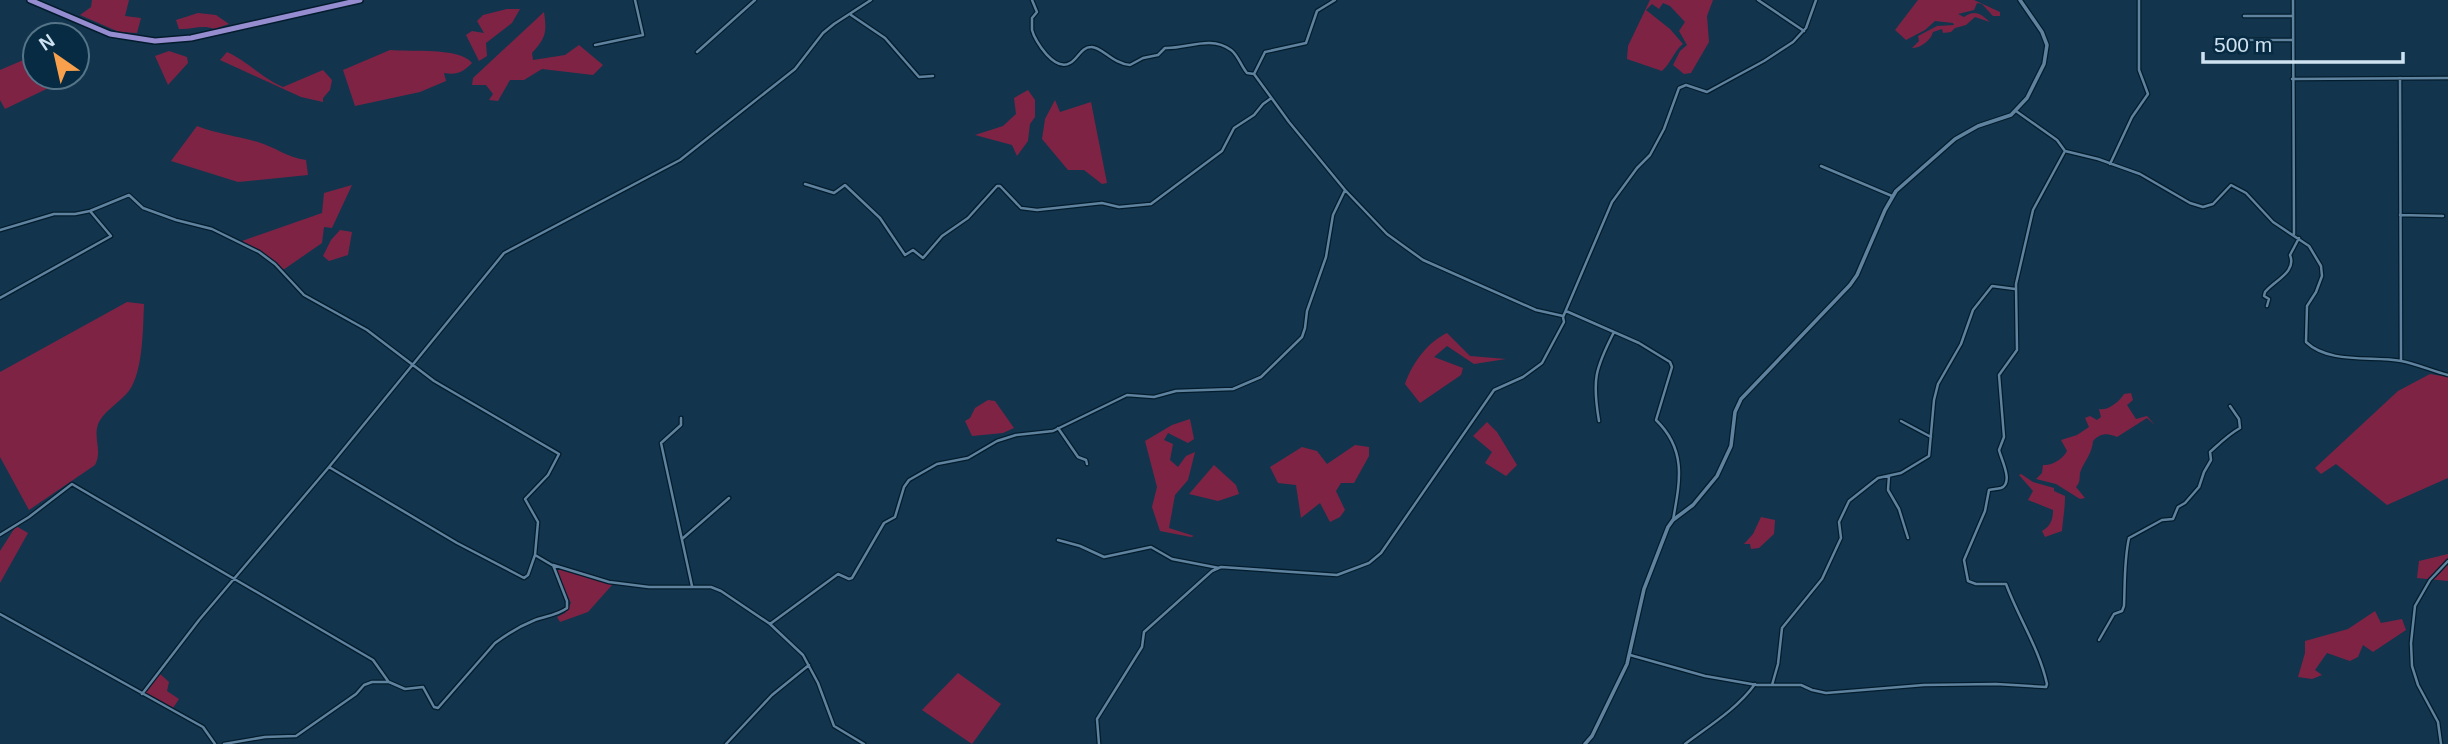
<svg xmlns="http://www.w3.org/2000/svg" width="2448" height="744" font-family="Helvetica,sans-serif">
<rect width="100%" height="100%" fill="#12354d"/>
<!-- green -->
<path fill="#7f2345" d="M92 0H129L125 16 141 18 137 33 119 32 80 15 91 7Z
M1650 0H1713L1707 16 1709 42 1691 73 1684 74 1673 65 1680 51 1687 45 1679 31 1685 22 1670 6 1663 3 1659 9 1652 4 1646 10 1670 29 1683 44C1674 51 1671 63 1662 71L1627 59 1628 46Z
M1918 0H1974L2000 12V16H1993L1982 4 1977 3 1974 10 1958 14 1964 17C1975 9 1981 14 1990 22L1975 17 1966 25 1955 28 1951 32 1943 33 1942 29 1933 32C1931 40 1921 48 1912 48L1919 41 1918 36 1937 26 1954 25 1953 23 1935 21 1925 30 1906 40 1895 30Z
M507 9H520L512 23 486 43 487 56 479 61 466 35 472 31 484 33 477 21 483 15Z
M544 12C547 33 546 37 532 53L533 60 565 55 579 45 603 65 593 75 542 69 524 80H510L498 101 489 100 493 94 486 85H472L473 78Z
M198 13 216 15 229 24 214 29C203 24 191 30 179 29L176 20Z
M390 50C410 52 460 47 472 63 462 73 457 75 444 73L446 81 420 92 355 106 343 70Z
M169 51 187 57 188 63 168 85 155 56Z
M227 52C249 62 260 77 283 87L323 70 332 80 330 90 323 98V102L301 97 220 60Z
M35 55V77H61L63 81 5 109 0 100V70Z
M1028 90 1035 100V117L1030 124 1028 141 1017 156 1012 145 975 135 1003 126 1016 114 1014 98Z
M1055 100 1060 112 1091 102 1107 183 1102 184 1084 170H1068L1042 139 1045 119Z
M197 126C218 134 237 136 258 142 275 147 288 158 306 160L308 175 238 182 171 161Z
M352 185 332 228 324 227 322 243 283 270 267 256 242 241 322 213 324 193Z
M340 230 352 232 348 255 329 261 323 256 331 240Z
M127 302 144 304C143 328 143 365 132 386 125 400 106 408 99 422 92 436 103 451 95 465L29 510 0 457V372Z
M1447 333 1470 356 1506 359 1474 364 1447 346 1434 357 1463 368 1461 375 1420 403 1405 384C1412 363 1428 342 1447 333Z
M2430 374 2448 377V478L2387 505 2336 464 2321 474 2315 468 2398 391Z
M2131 393 2133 400 2127 405 2136 419 2147 416 2155 425 2147 418 2117 437C2107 433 2101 433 2093 441 2092 453 2086 459 2081 470 2078 477 2082 480 2076 487L2085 498 2080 499 2056 484 2036 479 2042 473 2043 465C2052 466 2063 459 2067 451L2061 440 2077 435 2089 427 2085 418 2090 416 2097 420 2101 417 2099 409C2108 411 2119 402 2124 394Z
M988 400 995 401 1014 428 1003 433 972 436 965 421 970 418 975 408Z
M1190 419 1194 439 1188 443 1168 433 1164 440 1173 444 1170 460 1178 467 1186 456 1195 452 1188 480 1175 495 1169 528 1194 536 1191 537 1160 531 1152 507 1157 487 1145 441 1172 425Z
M1487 422 1497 432 1517 465 1506 476 1485 463 1492 452 1473 436Z
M1355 445 1369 447V456L1354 483H1341L1336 491 1345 510 1340 517 1330 522 1320 503 1301 518 1296 485 1278 483 1270 467 1302 447 1317 451 1327 464Z
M1214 465 1236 485 1239 494 1218 501 1189 494Z
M2021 474 2033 482 2054 488V491L2065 496C2065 509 2063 518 2062 531L2045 537 2042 531C2051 526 2053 519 2053 510L2028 500 2033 491 2019 475Z
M1761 517 1775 520 1774 534 1759 548 1751 549 1750 544H1744L1753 534Z
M16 526 28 533 0 583V551Z
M2448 554V581L2417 578 2419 561Z
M558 569 613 584 588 612 560 622 557 617 565 613 571 603 555 570Z
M2375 611 2381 623 2402 619 2406 630 2373 652 2363 645 2358 657 2350 661 2327 653 2315 670 2322 675 2312 679 2298 677 2305 653V641L2348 629Z
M159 673 169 682 167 691 179 699 171 711 142 694Z
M958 673 1001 704 972 744 922 710Z"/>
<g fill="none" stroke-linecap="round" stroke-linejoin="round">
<!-- minor casing -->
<g stroke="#031c2d" stroke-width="5">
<path id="minor" d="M1032 0 1037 12 1032 18C1032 20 1032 28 1032 30 1035 42 1055 72 1070 63 1078 59 1081 47 1091 47 1101 46 1113 64 1130 65L1143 58 1158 55 1165 48C1187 49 1210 35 1231 50 1238 55 1241 66 1247 73L1254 74 1289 122 1345 190 1387 234 1423 260 1536 310 1563 316
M1758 0 1804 31
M2293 0 2294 234
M851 15 885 38 919 77 933 76
M2244 16H2293
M595 45 643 35 635 0
M697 52 755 0
M2240 52V42L2242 40H2292
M1254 74 1265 52 1306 43 1317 11 1335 0
M2400 78 2401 361
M2292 79 2448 78
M2016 111 2057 140 2065 151 2098 159 2140 174 2190 203 2203 207 2213 204 2231 185 2246 193 2273 222 2309 246 2321 266 2322 276 2316 292 2307 306 2306 342C2329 364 2371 356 2401 361 2417 364 2432 371 2448 375
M2110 164 2132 117 2148 94 2139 70V0
M1821 166 1892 196
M805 184 834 193 845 185 880 218 905 255 913 250 923 258 942 236 968 218 997 186H1000L1021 208 1037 210 1102 203 1119 207 1151 204 1222 151 1234 128 1254 115 1263 104 1270 99
M2400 215 2443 216
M0 230 54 214H75L90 211 129 195 143 208 176 220 212 229 259 252 275 264 304 295 367 330 434 381 559 454 548 475 525 499 538 522 535 555 552 565
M0 298 111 236 90 211
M2267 306 2269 299 2264 296 2265 292C2275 280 2297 272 2290 255L2299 238
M1566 311 1639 343 1670 362 1672 367 1656 420C1687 450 1680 481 1673 520
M681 418V425L661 443 692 586
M1599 421C1592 380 1595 369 1614 332
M1901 421 1931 437
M1058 428 1078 457 1086 460 1087 464
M329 467 457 543 524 578 528 575 535 555
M1889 476 1888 490 1899 509 1908 538
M0 535 29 517 72 484 373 660 388 681
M682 539 729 498
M1058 540 1080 546 1104 557 1151 547 1172 559 1219 568
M0 614 203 727 215 744
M770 624 838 574 849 579 852 578 884 523 895 517 904 487 909 480 937 464 968 458 997 441 1016 435 1053 431 1127 395 1154 397 1176 391 1233 389 1261 377 1302 337 1305 328 1307 311 1326 257 1333 215 1345 190
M2099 640 2114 614 2122 611 2124 606C2125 584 2124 560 2129 538L2162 520 2173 519 2178 507 2185 503 2199 487 2204 472 2211 460 2210 452C2220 443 2229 434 2240 428L2239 419 2230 406
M1630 655 1705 676 1757 685H1801L1812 690 1826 693 1924 685 1996 684 2046 687 2047 684C2039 648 2019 619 2006 584H1976L1968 581 1964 560 1985 511 1989 490C1993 489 1997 489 2001 488 2014 483 2001 459 1999 450L2004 437 1999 375 2017 350 2016 284 2033 210 2065 151
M1772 685 1778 664 1782 628 1822 579 1841 538 1839 522 1849 501 1878 478 1901 473 1929 456 1934 400 1938 384 1961 344 1973 310 1992 286 2015 289
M142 694 199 620 329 467 504 253 680 160 795 69 823 33 834 24 871 0
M224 744 265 737 296 736 356 694 364 685 372 682H389L405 689 423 687 434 707 438 708 495 643C507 634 520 626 535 620 546 616 558 615 567 608V601L553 565 609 582 649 587H711L721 591 770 624 803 655 818 683 834 726 864 744
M726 744 772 695 809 665
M1099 744 1097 719 1142 647 1144 632 1212 571 1221 567 1337 575 1369 563 1381 553 1494 390 1523 377 1542 363 1564 322 1563 317 1612 202 1637 168 1650 155 1664 129 1679 88 1686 85 1707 92 1764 61 1793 42 1806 28 1816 0
M1685 744C1709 726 1738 708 1755 684
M2441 744 2438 722 2418 685 2412 666 2411 643 2415 606 2430 580 2448 561"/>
</g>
<!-- tertiary casing -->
<g stroke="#031c2d" stroke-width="6">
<path id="tertiary" d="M1585 744 1592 736 1627 664 1644 589 1668 527 1673 520 1693 505 1717 476 1731 446 1735 412 1741 399 1850 285 1857 275 1885 210 1896 191 1955 139 1978 126 2011 115 2027 98 2044 64 2047 45 2042 32 2020 0"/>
</g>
<!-- primary casing -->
<g stroke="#031c2d" stroke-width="8">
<path id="primary" d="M30 0 110 34 155 41 191 38 360 0"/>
</g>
<!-- minor -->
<use href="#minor" stroke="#5f839e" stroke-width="2.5"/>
<!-- tertiary -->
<use href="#tertiary" stroke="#5f839e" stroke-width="3.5"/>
<!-- primary -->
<use href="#primary" stroke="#958dd0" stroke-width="5"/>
</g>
<!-- north arrow -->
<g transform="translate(56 56) rotate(326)"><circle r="33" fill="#062b42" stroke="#567488" stroke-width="2"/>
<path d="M0-5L12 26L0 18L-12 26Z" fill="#f8a04b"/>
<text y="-10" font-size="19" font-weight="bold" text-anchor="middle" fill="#cfe2f1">N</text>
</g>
<!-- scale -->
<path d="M2203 52v10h200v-10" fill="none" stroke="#cfe2f1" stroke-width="3.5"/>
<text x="2214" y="52" font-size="21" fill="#cfe2f1" stroke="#062b42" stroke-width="5" paint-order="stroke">500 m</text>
</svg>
